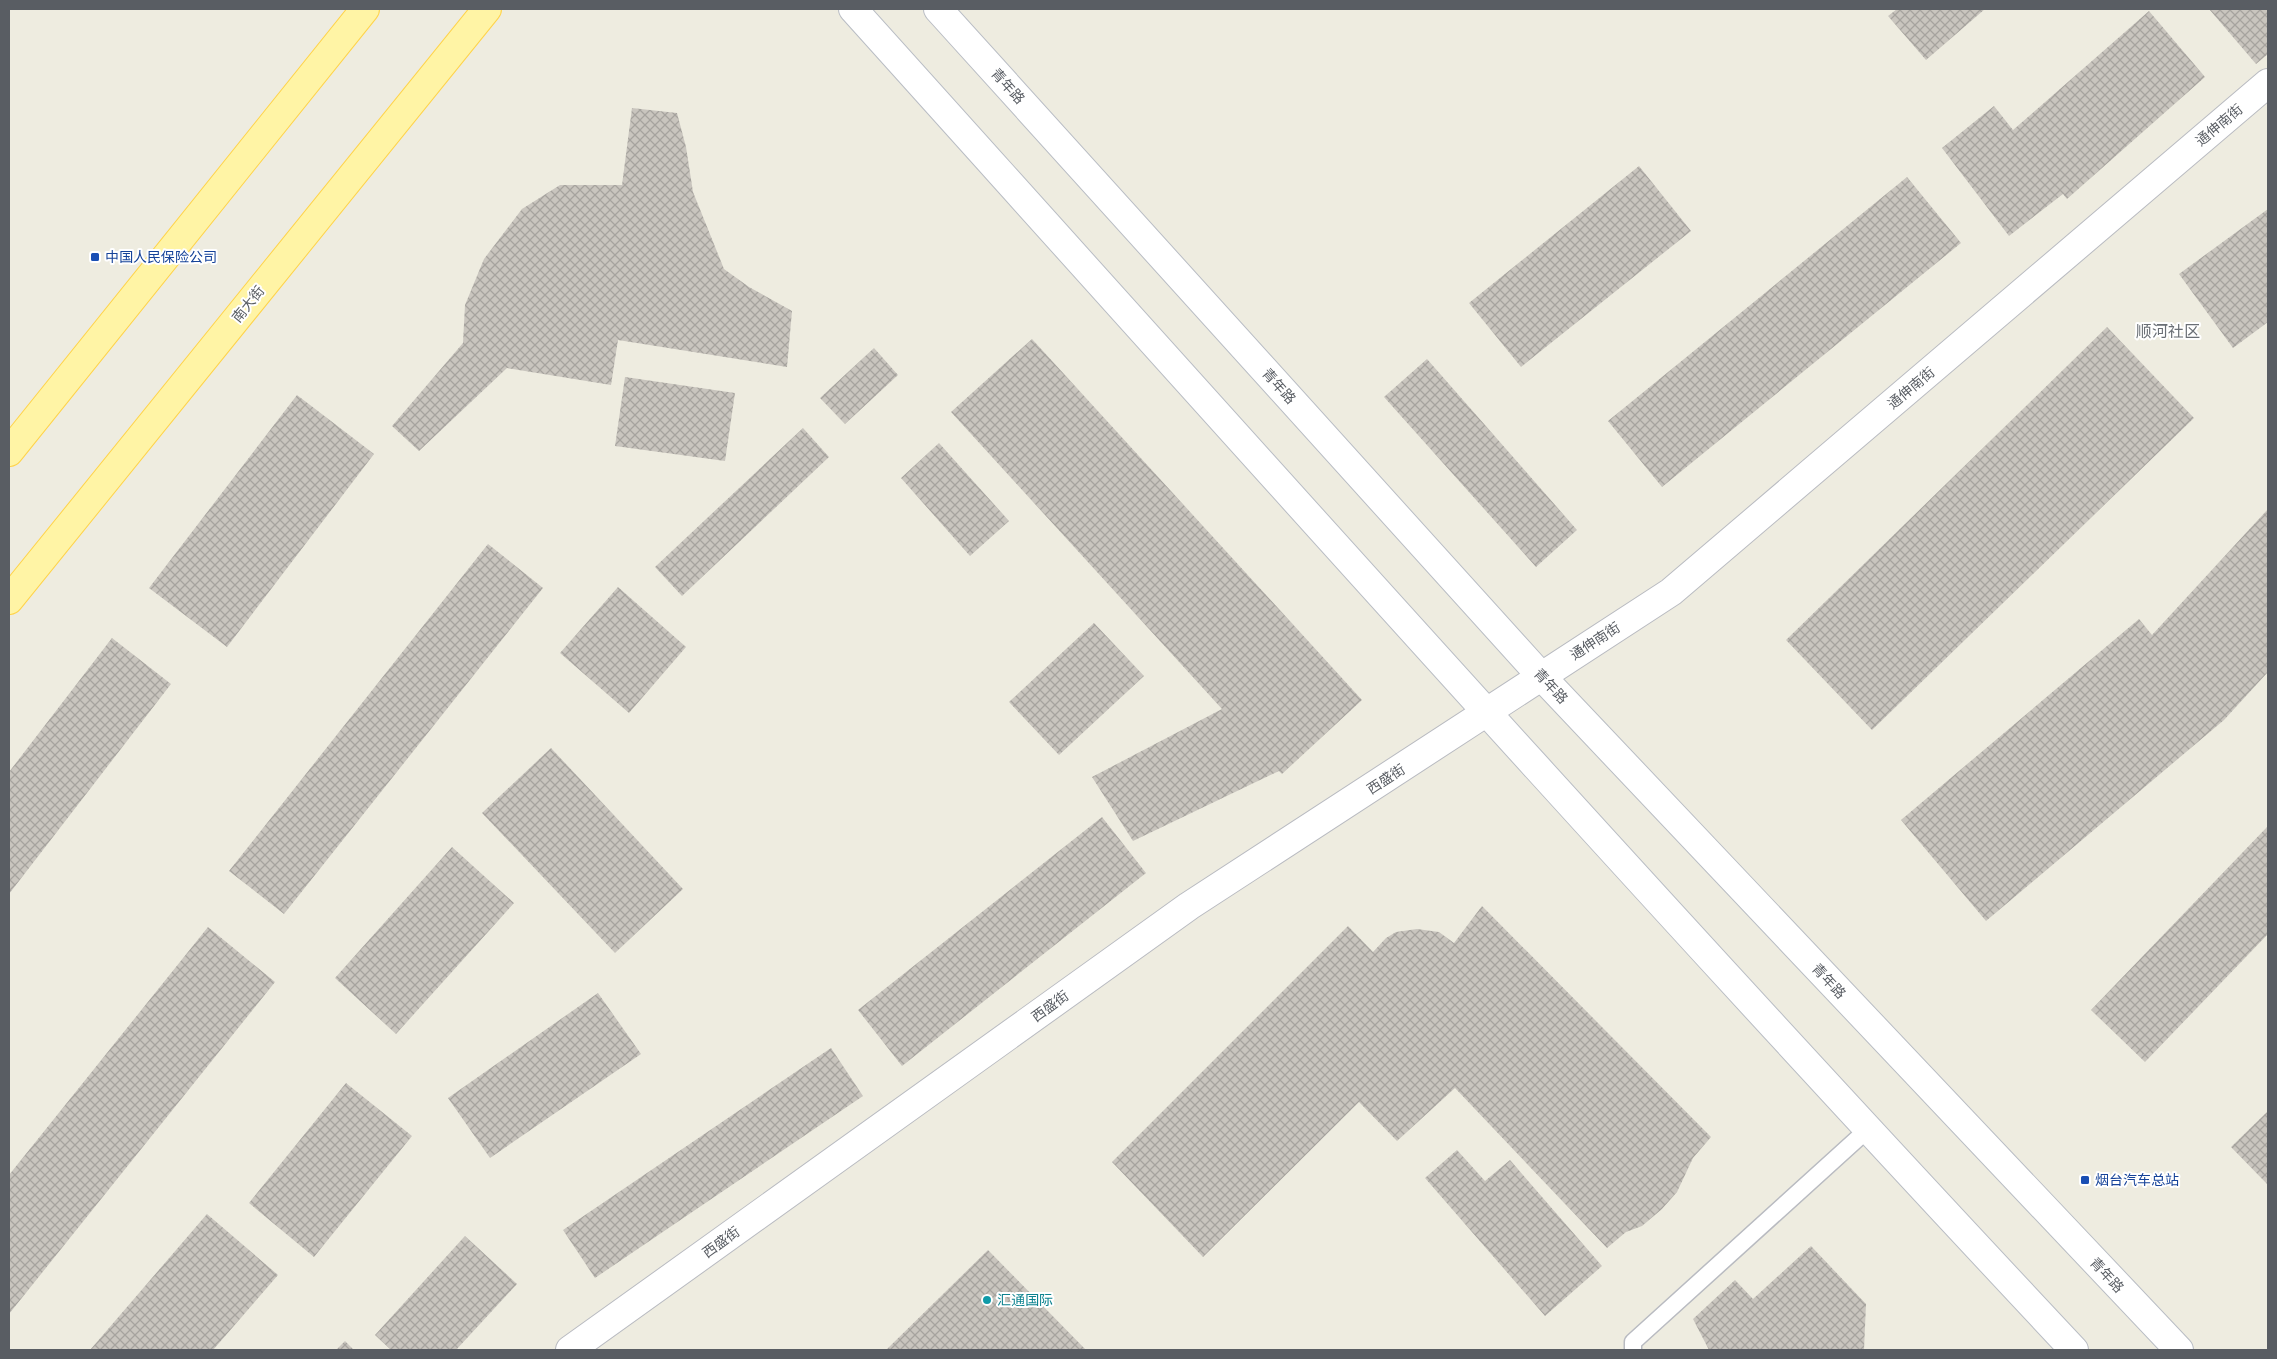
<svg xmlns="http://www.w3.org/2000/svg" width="2277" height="1359" font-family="Raleway,'Noto Sans SC',sans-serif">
<defs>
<pattern id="building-cross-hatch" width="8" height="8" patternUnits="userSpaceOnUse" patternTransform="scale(1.25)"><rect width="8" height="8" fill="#c9c5be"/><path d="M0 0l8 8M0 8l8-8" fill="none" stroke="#a6a39e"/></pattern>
</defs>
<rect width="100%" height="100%" fill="#eeece0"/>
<!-- building -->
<path fill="url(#building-cross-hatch)" d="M1897 9H1985L1926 60 1888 16Z
M2209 9H2268V54L2256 64Z
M2149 11 2205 77 2067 199 2063 194 2009 236 1942 148 1994 106 2013 130Z
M632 108 677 113 686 147 693 192 724 269 749 287 792 311 787 367 618 340 611 385 507 368 419 451 392 426 463 343 465 305 484 259 522 209 560 185H622Z
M1639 166 1691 231 1521 367 1469 303Z
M1907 177 1961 243 1662 487 1608 421Z
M2268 209V322L2233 348 2179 274Z
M2107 327 2194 418 1872 730 1786 640Z
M1032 339 1362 700 1282 774 1279 771 1133 841 1092 777 1222 709 951 412Z
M874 348 898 375 845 424 820 398Z
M1427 359 1577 530 1536 567 1384 397Z
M625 377 735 393 725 461 615 446Z
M297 395 374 454 227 647 149 588Z
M803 428 829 457 682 596 655 567Z
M939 443 1009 521 970 556 901 478Z
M2268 509V672L2224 720 1986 921 1901 820 2139 619 2152 635Z
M488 544 543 588 284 914 229 871Z
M618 587 686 647 629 713 560 653Z
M1094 623 1144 676 1059 755 1009 702Z
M112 638 171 684 9 894V772Z
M551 748 683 889 615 953 482 813Z
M1102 817 1146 873 902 1066 858 1010Z
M2268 826V934L2145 1062 2091 1010Z
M452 847 514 903 396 1034 335 978Z
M1482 906 1711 1137 1693 1158 1677 1192 1662 1209 1642 1226 1626 1232 1607 1248 1455 1088 1397 1141 1359 1102 1203 1257 1112 1162 1348 926 1373 952 1386 938 1396 932 1417 929 1439 932 1454 943Z
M208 927 275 982 9 1314V1175Z
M598 993 641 1054 490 1158 448 1098Z
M831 1048 863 1096 595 1278 563 1230Z
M346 1083 412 1136 314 1257 249 1203Z
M2268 1111V1185L2231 1147Z
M1457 1150 1485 1181 1510 1160 1602 1266 1545 1316 1425 1178Z
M207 1214 278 1275 213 1350H90Z
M465 1236 517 1284 456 1350H391L375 1335Z
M1811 1246 1866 1304 1864 1350H1709L1693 1319 1735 1280 1753 1299Z
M988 1250 1086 1350H886Z
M345 1341 354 1350H336Z"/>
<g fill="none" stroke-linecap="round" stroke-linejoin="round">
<!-- service casing -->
<g stroke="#b9bbc1" stroke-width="19">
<path id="service" d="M1633 1350V1342L1867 1130"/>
</g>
<!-- minor casing -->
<g stroke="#b9bbc1" stroke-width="30">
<path id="minor" d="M570 1350 1189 906 1671 592 2268 83"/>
</g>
<!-- secondary casing -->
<g stroke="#b9bdc4" stroke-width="30">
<path id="secondary" d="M853 9C1257 458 1660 909 2074 1350
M938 9 1541 676 2179 1350"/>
</g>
<!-- primary casing -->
<g stroke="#ffd349" stroke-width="30">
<path id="primary" d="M9 452 365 9
M9 600 487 9"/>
</g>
<!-- service -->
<use href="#service" stroke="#fff" stroke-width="16"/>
<!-- minor -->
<use href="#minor" stroke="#fff" stroke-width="28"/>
<!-- secondary -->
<use href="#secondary" stroke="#fff" stroke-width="28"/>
<!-- primary -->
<use href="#primary" stroke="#fff4a5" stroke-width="28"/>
</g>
<!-- markers -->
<g fill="#1a4fb4" stroke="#fff" stroke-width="2">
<rect x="90" y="252" width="10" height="10" rx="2.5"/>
<rect x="2080" y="1175" width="10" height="10" rx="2.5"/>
</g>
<circle fill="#0f9aa8" stroke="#fff" stroke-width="2" cx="987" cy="1300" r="5"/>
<g text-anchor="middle" stroke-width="4" stroke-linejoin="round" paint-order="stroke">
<!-- street labels -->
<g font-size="14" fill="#595d63" stroke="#fff">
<text transform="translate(1008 86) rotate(48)" y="5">青年路</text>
<text transform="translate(2219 125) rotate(-40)" y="5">通伸南街</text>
<text transform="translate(248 304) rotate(-51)" y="5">南大街</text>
<text transform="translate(1279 386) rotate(48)" y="5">青年路</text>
<text transform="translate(1911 388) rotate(-40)" y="5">通伸南街</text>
<text transform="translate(1595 641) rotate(-33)" y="5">通伸南街</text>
<text transform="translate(1551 686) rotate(47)" y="5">青年路</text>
<text transform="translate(1386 779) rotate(-33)" y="5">西盛街</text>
<text transform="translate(1829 981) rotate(47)" y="5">青年路</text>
<text transform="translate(1050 1006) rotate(-36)" y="5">西盛街</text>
<text transform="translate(721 1242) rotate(-36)" y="5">西盛街</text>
<text transform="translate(2107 1275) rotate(47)" y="5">青年路</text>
</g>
<!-- transit labels -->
<g font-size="14" fill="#164399" stroke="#fff" text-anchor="start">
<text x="105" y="262">中国人民保险公司</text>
<text x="2095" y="1185">烟台汽车总站</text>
</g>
<!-- culture labels -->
<g font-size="14" fill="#0d838f" stroke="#fff" text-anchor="start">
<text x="997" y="1305">汇通国际</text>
</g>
<!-- quarter labels -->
<g font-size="16" fill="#6a6f75" stroke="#fff">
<text x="2168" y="337">顺河社区</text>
</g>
</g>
<!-- border -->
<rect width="2277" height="1359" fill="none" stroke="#595d63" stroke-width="20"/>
</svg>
